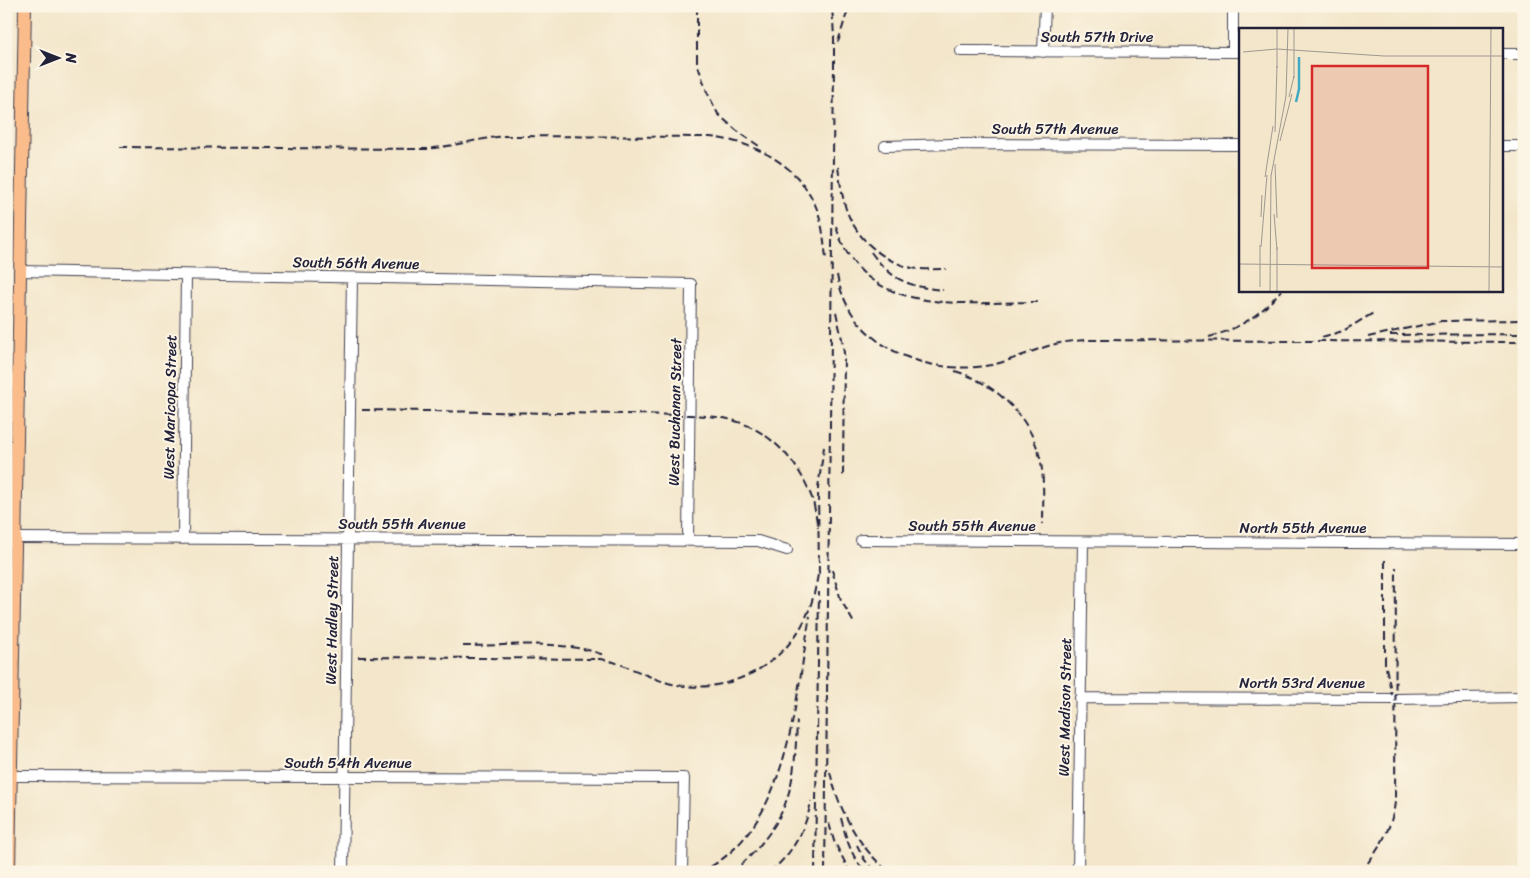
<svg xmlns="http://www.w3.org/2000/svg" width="1530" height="878" font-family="Sriracha,sans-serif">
<rect width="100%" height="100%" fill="#fcf5e5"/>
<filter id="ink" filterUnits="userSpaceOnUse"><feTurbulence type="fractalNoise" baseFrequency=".02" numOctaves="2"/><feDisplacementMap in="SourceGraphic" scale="10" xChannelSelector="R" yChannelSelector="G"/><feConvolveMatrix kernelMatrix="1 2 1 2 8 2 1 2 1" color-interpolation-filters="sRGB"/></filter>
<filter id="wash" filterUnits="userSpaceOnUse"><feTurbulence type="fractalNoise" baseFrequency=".0096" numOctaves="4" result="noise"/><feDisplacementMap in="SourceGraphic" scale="20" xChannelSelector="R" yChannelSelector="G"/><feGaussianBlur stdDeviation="1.12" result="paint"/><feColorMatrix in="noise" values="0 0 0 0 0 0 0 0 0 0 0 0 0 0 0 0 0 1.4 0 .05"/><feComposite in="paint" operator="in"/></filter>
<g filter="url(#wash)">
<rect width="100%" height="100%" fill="#f3e6ca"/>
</g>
<g filter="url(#ink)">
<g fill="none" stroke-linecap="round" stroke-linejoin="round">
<!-- minor casing -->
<g stroke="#413f50" stroke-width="12">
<path id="minor" d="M961 51 1240 52
M1043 52 1045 6
M1233 52V6
M1501 54H1524
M885 146 951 144 1240 145
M1501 146H1524
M20 271 691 284 688 540
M16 538 758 541 787 550
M183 539 186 275
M861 540 1524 544
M1080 698 1396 699 1524 697
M11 776 684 778 682 872
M343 872 352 278
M1078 872 1083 542"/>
</g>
<!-- major casing -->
<g stroke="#413f50" stroke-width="14">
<path id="major" d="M9 872 25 6"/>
</g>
<!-- minor -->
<use href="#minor" stroke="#fff" stroke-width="10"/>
<!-- major -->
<use href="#major" stroke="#fabc8b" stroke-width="12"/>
<!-- rail -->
<path stroke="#22223b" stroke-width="2" stroke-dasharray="8 4" stroke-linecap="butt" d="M697 6V63L707 92 718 114 736 130 759 146
M838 42 846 16 851 6
M120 147 427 149C453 146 478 139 504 136L710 137C756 142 802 166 818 212 823 227 824 242 826 258
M838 167C840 181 842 196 846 209 856 238 882 261 912 268 923 270 935 269 946 269
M836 226C862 319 965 302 1040 302
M871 252C891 280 909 287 943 290
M837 275C850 346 925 377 991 365 1010 361 1029 352 1048 346 1061 342 1073 341 1086 340L1524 342
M836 312 842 339 844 353 843 476
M1390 335 1524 334
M1209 337C1238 329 1262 315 1281 290
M1322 337 1343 331 1375 312
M1368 337 1441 321 1524 320
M955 371C999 384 1037 423 1042 470 1044 487 1043 506 1043 524
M362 410 690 415C703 416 716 416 728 419 768 428 798 460 812 498 815 507 816 518 818 528
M1385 560V663L1392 695
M832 570 841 600 855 625
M819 574 818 488 824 447
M463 646C509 646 560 639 604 655
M358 657 600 659C626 663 647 678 672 684 725 696 784 667 806 617 813 602 816 586 819 569
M830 772C839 810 858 847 889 872
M841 818C846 838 851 856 865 872
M829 823 834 841 850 872
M857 845 864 859 875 872
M700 872C789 832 795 700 810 616
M731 872C743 864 755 852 764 840 794 803 795 767 797 721
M769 872C791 857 807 827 811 801
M815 872 819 592
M825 872 834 67V36L832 6
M1360 872C1378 852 1392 829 1395 802L1396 567"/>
</g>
</g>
<g text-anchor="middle" stroke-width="4" stroke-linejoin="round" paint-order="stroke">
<!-- street labels -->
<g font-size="15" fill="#22223b" stroke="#fcf5e5">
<text x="1097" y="42">South 57th Drive</text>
<text x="1055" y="134">South 57th Avenue</text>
<text transform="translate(356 263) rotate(1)" y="5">South 56th Avenue</text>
<text transform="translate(170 407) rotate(-89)" y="5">West Maricopa Street</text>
<text transform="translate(675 412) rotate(-89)" y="5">West Buchanan Street</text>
<text x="402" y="529">South 55th Avenue</text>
<text x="972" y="531">South 55th Avenue</text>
<text x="1303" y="533">North 55th Avenue</text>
<text transform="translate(332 620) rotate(-89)" y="5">West Hadley Street</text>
<text x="1302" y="688">North 53rd Avenue</text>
<text transform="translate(1065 707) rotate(-89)" y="5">West Madison Street</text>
<text x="348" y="768">South 54th Avenue</text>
</g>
</g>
<!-- overview -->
<g transform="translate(1239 28)">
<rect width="264" height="264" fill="#f3e6ca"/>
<path fill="none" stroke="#41a9c1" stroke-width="2.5" d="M57 74 60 61V29"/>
<path fill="none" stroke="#9f9891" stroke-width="1" d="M4 24 38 21 145 28H264M38 40V0M55 50V0M50 69 55 48M36 104 38 38M41 113 53 66M36 136 38 190M26 149 34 98M35 186 38 222M22 189 23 167M22 219 28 147M38 219V263M0 236 264 239M21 259V217M31 263 32 148 47 68 49 0M250 263 252 0"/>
<path fill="#d62828" fill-opacity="0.15" stroke="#d62828" stroke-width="2.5" d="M73 38H189V240H73Z"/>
<rect width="264" height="264" fill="none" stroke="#22223b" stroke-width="2.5"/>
</g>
<!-- margin -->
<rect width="1530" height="878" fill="none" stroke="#fcf5e5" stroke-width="25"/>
<!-- north arrow -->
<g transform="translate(58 58) rotate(90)" stroke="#fcf5e5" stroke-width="4" paint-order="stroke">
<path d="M0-4L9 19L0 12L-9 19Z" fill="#22223b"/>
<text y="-8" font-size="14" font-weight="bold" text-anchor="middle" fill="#22223b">N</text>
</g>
</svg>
